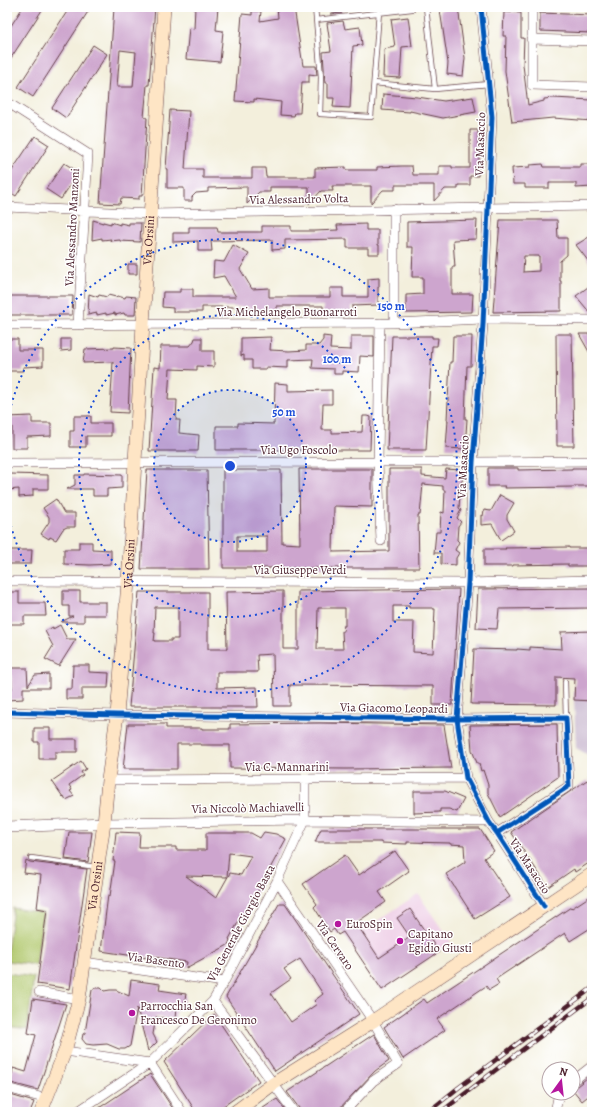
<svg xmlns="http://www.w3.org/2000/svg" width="599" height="1119" font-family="Alegreya,serif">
<rect width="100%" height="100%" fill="#fff"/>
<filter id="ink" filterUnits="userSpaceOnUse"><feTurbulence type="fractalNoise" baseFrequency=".025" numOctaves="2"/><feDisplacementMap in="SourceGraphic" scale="8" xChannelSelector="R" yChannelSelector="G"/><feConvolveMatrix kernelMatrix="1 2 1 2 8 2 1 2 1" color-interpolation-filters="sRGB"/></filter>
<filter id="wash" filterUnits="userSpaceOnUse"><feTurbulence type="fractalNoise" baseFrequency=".012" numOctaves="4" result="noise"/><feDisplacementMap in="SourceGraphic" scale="16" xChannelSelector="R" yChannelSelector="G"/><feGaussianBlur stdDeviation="0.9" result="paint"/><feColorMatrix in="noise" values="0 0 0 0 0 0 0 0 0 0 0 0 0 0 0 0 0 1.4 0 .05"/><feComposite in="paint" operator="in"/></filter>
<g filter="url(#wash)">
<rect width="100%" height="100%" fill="#f3efdc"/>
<!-- built -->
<path fill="#efd0e7" d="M418 894 451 942 438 951 439 952 382 990 348 940Z"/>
<!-- industrial -->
<path fill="#cdbed3" d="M592 642V784L590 781V756L576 748 574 700 575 678 541 676 473 677 475 643 572 645Z"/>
<!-- green -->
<path fill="#b0c76c" stroke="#7d734c" d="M13 908 43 913 36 965 7 961V951Z
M7 973 34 977 27 1030 7 1027Z"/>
<g id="blocks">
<!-- building -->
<path fill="#cda5ce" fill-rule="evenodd" d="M23 7H44L7 64V32Z
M70 7H91L33 97 18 87Z
M124 7H155L149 85H147L144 117 147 118 142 196H139V199L121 198 120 204 100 203 114 8 124 9ZM120 50 136 52 133 87H117Z
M195 7H218L216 30 223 31 220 62 186 59 189 28 194 29Z
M277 7H294L303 66H316L317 75 309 74V82H302L300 113H295L294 116 280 115 281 102 254 99V102L235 101 242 14 252 15V11H261L260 21 278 18Z
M330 7H341L342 13 331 14Z
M458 7 465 58 463 76 447 74 448 63 440 10Z
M504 12 521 13V38H524L523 65 528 105 544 101V99L553 98 592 100V121L553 118 512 122 505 71 506 36H503Z
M540 13 592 15V33L540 31Z
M408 17 412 46 402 47 400 78 383 77 384 49 395 47 391 19Z
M343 21 345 29 360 27 362 45 353 46 350 108 333 107 334 98H328V83H325L323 52 331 51 327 23Z
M93 45 107 54 66 118 52 108Z
M383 94 417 97 444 101 473 97 476 112 443 118 410 111V112L382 110Z
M170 110 189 111 185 169H203V178H252V168H265L266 177H315V168L346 167V170H377V167L402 166H412L413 175H439V166H452V168H470V130H478V145L479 146V168H478V176H470V185H458V189H445L434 201V185H395V190H383L371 203V186H332L333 191H321L309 204V187H270V192H259L247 204V187L208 188V192L196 193 192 197V201H184V188H167V169H166Z
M35 136 49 145 16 196 7 190V178Z
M64 163 79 172 61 199 46 189Z
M543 164 544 167H581V164H592V187L576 188V183H549V188H525V184H513L512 168 530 167V165Z
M93 220 103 223V222L111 224V222L120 225V223L129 225V223H141L140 242 120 241V240L110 241 111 239 102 240V238L92 240Z
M477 220 476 239 453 240 455 267H452V294H473L472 312 406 313V295L423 294V277H412L413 247H407V222Z
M500 220H557L558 238H567V255L560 261V281H561V311L493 312ZM524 256H539V271L523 272Z
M366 224V230H378V245H379V254H368V248H347V239L285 240V249L272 250V240L211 241 212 251H198V241L173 242V233H189V227H217L218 232H262V226H291V231H315L338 230 337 225Z
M592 235V266L576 245Z
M233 245 249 254 240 269 252 289 269 288V297H330V288H343V297H368V279L379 278V287H378V305L352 306V312H323V306H277V312H249V307H202V312H173V308L162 307 163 292H180V289H193V297H236L224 276 213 278 214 261 224 262Z
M128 264H137V274H128Z
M592 284V314H591L576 296Z
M89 294 98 297 99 295 107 297 108 295 116 297 117 296 125 298 126 296 136 297 135 315H125L124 313 115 315V313L106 315V313L97 315V313L88 315Z
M7 296H73L72 315H7Z
M556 334H572L574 446H557Z
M579 334H589L592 340V357Z
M323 336 331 337 330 349 351 350V336H374V357L360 356 359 372 342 371V374H334V369L312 368 313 359 288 360V368L266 367V369H252V360H244V355L241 356V338L271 337 270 350 289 351 306 350V345H319L323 340Z
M392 336H432V338H438L437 346H432L426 450H387Z
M453 336H472L471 366H467L465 419H467L465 449 446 448 448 420H447L450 362H452Z
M195 338H202V351H214V367L197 366V370L170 369 168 400H177L176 420H180L179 433 199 435 198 451H149L154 367 160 368 161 346H190L194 341Z
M7 339H18V350H43V366L23 367V371H7Z
M61 339H71V350L61 351Z
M114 347 131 348 128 413 110 412 113 362 83 363 85 349 114 348Z
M275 383 288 384V391L332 390V404H323L322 430H332V433L362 432 363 416H368L371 417 370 450H216V426H238V423L274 424Z
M32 416V423H51V436L27 437V448H12V426H7V417Z
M74 416H91V423H111V436H86V447H70V431H74Z
M488 468H518V470L572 469V468H592V486H574V487L504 488 505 486H488Z
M299 469H372V507L334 506 333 552 389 551V469H422V476L445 478 446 469 461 470V476L463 479 459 486 462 490 460 494 459 508 461 510 457 518 461 522 458 526 457 540 459 542 455 550 459 553 456 558V565L441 564V553H434L436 532H440L441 512 444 513 445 490H443V486L423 484 420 515H418L419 568H223V470H281L282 543 300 544ZM237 536H267V552H237Z
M147 470H207L209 569H141Z
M10 474 48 475V489H33V496L19 497V489L7 490V478H10Z
M84 474 122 475V488L107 489V496H93V489H67L75 485V475H84Z
M500 495 514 503 507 515V519L514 531 501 540 492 524 481 525V515L483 516 484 510 491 511Z
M56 499 64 513H75V527H67L63 529 56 540 50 537 49 539 41 534 49 522V517L43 508Z
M79 542H92V549L111 550V564L90 565 64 564V549H79Z
M569 547V548H592V566H568V564L513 565V566H484V549H506L505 548Z
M7 550H32L31 564H7Z
M592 588V608L499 609 497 629 476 628 478 589Z
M459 589 452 705H433V686L290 685V706H274L273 654 257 655 258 672H217V688L257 687 258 707H129L139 592H208V649H227L226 592 283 591V649H298V591ZM393 606H409V608H433V609H435L433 653 413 652 414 622H393ZM155 607H178V639H171V641H154L155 633H154ZM318 608H345V626H343L344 631H342L343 649H317Z
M63 591H80V602H106V615H84V622H61L73 616H69V606H63Z
M7 592H19V603H45L46 616H24V624H8Z
M60 625 67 639H76L59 666 45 659 53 646 45 631 53 627V629Z
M592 631V701L574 700 575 678 556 677V705L471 704 474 649 517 650V649L530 650V647L562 649 561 632Z
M73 665H89V672L109 673 108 688H82V699H66V689H72Z
M11 668H27L28 686 35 675 49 674V688H23V699L7 700V689H12Z
M320 723 444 725 451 768 346 769 230 768V745H201V744H177V769H123L128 724H166V728H202V729H230V724Z
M557 724 558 777 500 817 488 793V785L483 770 481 771 479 763H477L472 750 470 725Z
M34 728H50V739H77V752H55V759H39V742H34Z
M81 761 86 769 81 772 83 775 69 785 72 790 70 791 74 796 66 800 64 796 63 797 52 781Z
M587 780 592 788V861L575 872 574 869 548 887 511 832Z
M414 791H445L464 799 457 812 449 809H440V812L414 813Z
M321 829H480L494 851 484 858 510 897 475 919 446 874 465 862 464 845 450 844V843L407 842V844L381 843V842H315Z
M69 832H92L88 862 65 859Z
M116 832 140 833 139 847H176V850H206V833H251L260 838 264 832 276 834 286 839 243 918 241 917 229 939 230 940 228 945 186 968 187 962 147 956V958L101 951 108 895 110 896 115 861H113ZM229 853 251 856 241 875 230 873 216 898 186 876 227 877Z
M395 851 409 871 379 892 386 902 356 923 379 958 410 937 397 918 410 909 439 952 382 990 343 932 338 935 334 929 330 932 314 907 317 904 303 884 345 855 359 875Z
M26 860 30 862 87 869 70 989 37 984 47 910 37 908 41 875 24 873Z
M592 895V927L570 941 565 933 496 979 499 984 489 990 486 986 437 1019 445 1030 403 1059 384 1027 424 999 427 1003 571 907 572 908Z
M279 904H285L359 1014 275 1071 226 997ZM300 959 323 994 314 1001 317 1004 291 1022 271 993 291 979 284 969Z
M131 980 160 984 159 990 186 994 183 1009 176 1008 175 1019 156 1017 153 1034 157 1042 148 1051 137 1008 130 1046 125 1049H119L107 1044 93 1045 86 1044 82 1039 83 1034 85 1033 92 990 95 988H101L104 991 110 990H116L129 996Z
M33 999 66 1004 38 1090 7 1082V1073L12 1074 13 1068 26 1072 36 1035 28 1033Z
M214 1014 259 1081 215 1112H196L164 1062Z
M374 1034 389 1061 375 1071 336 1112H300L299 1108 287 1092Z
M150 1074 175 1112H93Z
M592 1074V1093L582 1101 573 1090V1087L577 1086Z
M7 1094 34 1102 30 1112H7Z
M277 1099 287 1112H257Z"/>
</g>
</g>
<g filter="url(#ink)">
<use href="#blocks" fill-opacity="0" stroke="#633e46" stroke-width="1"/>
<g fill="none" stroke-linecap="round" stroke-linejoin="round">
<!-- service casing -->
<g stroke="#633e46" stroke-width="6">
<path id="service" d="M315 7 321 77 320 114 371 117 379 12
M426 7 435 89
M316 20 412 9 414 7
M374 83 435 89 489 84
M565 682 566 718
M31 858 97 867"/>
</g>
<!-- minor casing -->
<g stroke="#633e46" stroke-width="10">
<path id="minor" d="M481 7 492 117 483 324 473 462 468 583 457 719 466 778 489 822 497 833 544 906
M532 7V85L592 87
M531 39 592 41
M7 102 88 154 78 325
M7 207 150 214 592 206
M380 323 378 462 381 541
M394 323V209
M7 325 394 323 483 319 592 320
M7 463 382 462H473L592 461
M7 581 468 583 592 580
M7 712 117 715 457 719 566 718 569 786 497 833
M108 780 466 778
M104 823 305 820 489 822
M277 881 373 1021 398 1064 373 1081 344 1112
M84 962 224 982
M39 992 79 999
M213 1001 294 1112
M65 1051 150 1063
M150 1063 182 1112
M573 1081 592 1066
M7 1088 47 1099
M77 1112 150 1063 213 1001 224 982 277 881 305 820V779
M555 1112 559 1093"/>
</g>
<!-- tertiary casing -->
<g stroke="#633e46" stroke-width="12">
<path id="tertiary" d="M7 827 104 823"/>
</g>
<!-- secondary casing -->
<g stroke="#633e46" stroke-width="14">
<g id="secondary">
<path id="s1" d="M41 1112 65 1051 79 999 104 823 108 780 117 715 128 582 143 324 164 7"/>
<path d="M235 1112 273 1084 373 1021 592 874"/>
</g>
</g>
<!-- service -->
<use href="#service" stroke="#fff" stroke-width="4.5"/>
<!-- minor -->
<use href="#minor" stroke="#fff" stroke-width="9"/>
<!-- tertiary -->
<use href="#tertiary" stroke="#fff" stroke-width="11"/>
<!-- secondary -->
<use href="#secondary" stroke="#fee5c5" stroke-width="13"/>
<!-- rail casing -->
<g stroke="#4a1f2b" stroke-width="4.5">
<path id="rail" d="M428 1112 458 1088 592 988
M441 1112 514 1056 592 998"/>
</g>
<!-- rail -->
<use href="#rail" stroke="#fff" stroke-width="3" stroke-dasharray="9" stroke-linecap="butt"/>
<!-- cycleway casing -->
<g stroke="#fff" stroke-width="8">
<path id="cycleway" d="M481 7 492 117 483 324 473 462 468 583 457 719 466 778 489 822 497 833 544 906
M7 712 117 715 457 719 566 718 569 786 497 833"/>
</g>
<!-- cycleway -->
<use href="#cycleway" stroke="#0057b8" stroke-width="5"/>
</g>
</g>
<!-- distance rings -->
<circle cx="230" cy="466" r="76" fill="#1d4ed8" fill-opacity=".12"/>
<g fill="none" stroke="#1d4ed8" stroke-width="2" stroke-dasharray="2 4">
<circle cx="230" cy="466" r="76"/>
<circle cx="230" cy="466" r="151"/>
<path d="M7 423A227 227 0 1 1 7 509"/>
</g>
<!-- markers -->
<g fill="#b5179e" stroke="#fff" stroke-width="1.5">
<circle cx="338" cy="924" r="4"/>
<circle cx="400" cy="941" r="4"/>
<circle cx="132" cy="1013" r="4"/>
</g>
<g text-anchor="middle" stroke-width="3" stroke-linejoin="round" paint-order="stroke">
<!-- street labels -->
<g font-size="12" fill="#4a1f2b" stroke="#fff">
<text transform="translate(480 144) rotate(-88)" y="4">Via Masaccio</text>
<text transform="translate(299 199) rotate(-1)" y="4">Via Alessandro Volta</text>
<text transform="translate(72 227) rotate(-87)" y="4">Via Alessandro Manzoni</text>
<text dy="4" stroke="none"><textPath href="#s1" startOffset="882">Via Orsini</textPath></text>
<text x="287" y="316">Via Michelangelo Buonarroti</text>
<text x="299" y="454">Via Ugo Foscolo</text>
<text transform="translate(463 467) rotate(-87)" y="4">Via Masaccio</text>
<text dy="4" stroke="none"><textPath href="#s1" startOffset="558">Via Orsini</textPath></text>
<text x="300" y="574">Via Giuseppe Verdi</text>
<text transform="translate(394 708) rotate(1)" y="4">Via Giacomo Leopardi</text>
<text x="287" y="771">Via C. Mannarini</text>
<text transform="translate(248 808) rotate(-1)" y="4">Via Niccolò Machiavelli</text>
<text transform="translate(530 866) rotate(57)" y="4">Via Masaccio</text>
<text dy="4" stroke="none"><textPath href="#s1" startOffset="234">Via Orsini</textPath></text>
<text transform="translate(241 923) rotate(-62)" y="4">Via Generale Giorgio Basta</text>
<text transform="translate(335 945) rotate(56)" y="4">Via Cervaro</text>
<text transform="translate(156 960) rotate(8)" y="4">Via Basento</text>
</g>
<!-- poi labels -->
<g font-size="12" fill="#4a1f2b" stroke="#fff" text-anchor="start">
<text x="346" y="928">EuroSpin</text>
<text x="408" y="938">Capitano<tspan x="408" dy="14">Egidio Giusti</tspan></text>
<text x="140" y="1010">Parrocchia San<tspan x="140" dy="14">Francesco De Geronimo</tspan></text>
</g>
</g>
<circle cx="230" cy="466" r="6" fill="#1d4ed8" stroke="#fff" stroke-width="2"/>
<g font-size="12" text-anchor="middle" font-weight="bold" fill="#1d4ed8" stroke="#fff" stroke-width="3" stroke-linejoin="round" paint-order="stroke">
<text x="391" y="310">150 m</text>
<text x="337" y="363">100 m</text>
<text x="284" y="416">50 m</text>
</g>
<!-- margin -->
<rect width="599" height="1119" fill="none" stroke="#fff" stroke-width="24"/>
<!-- north arrow -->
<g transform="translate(561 1081) rotate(15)"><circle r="19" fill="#ffffff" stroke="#b7a5aa"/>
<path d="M0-3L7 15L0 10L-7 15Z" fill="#b5179e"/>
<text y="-6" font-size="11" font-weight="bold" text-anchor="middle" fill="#4a1f2b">N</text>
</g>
</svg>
